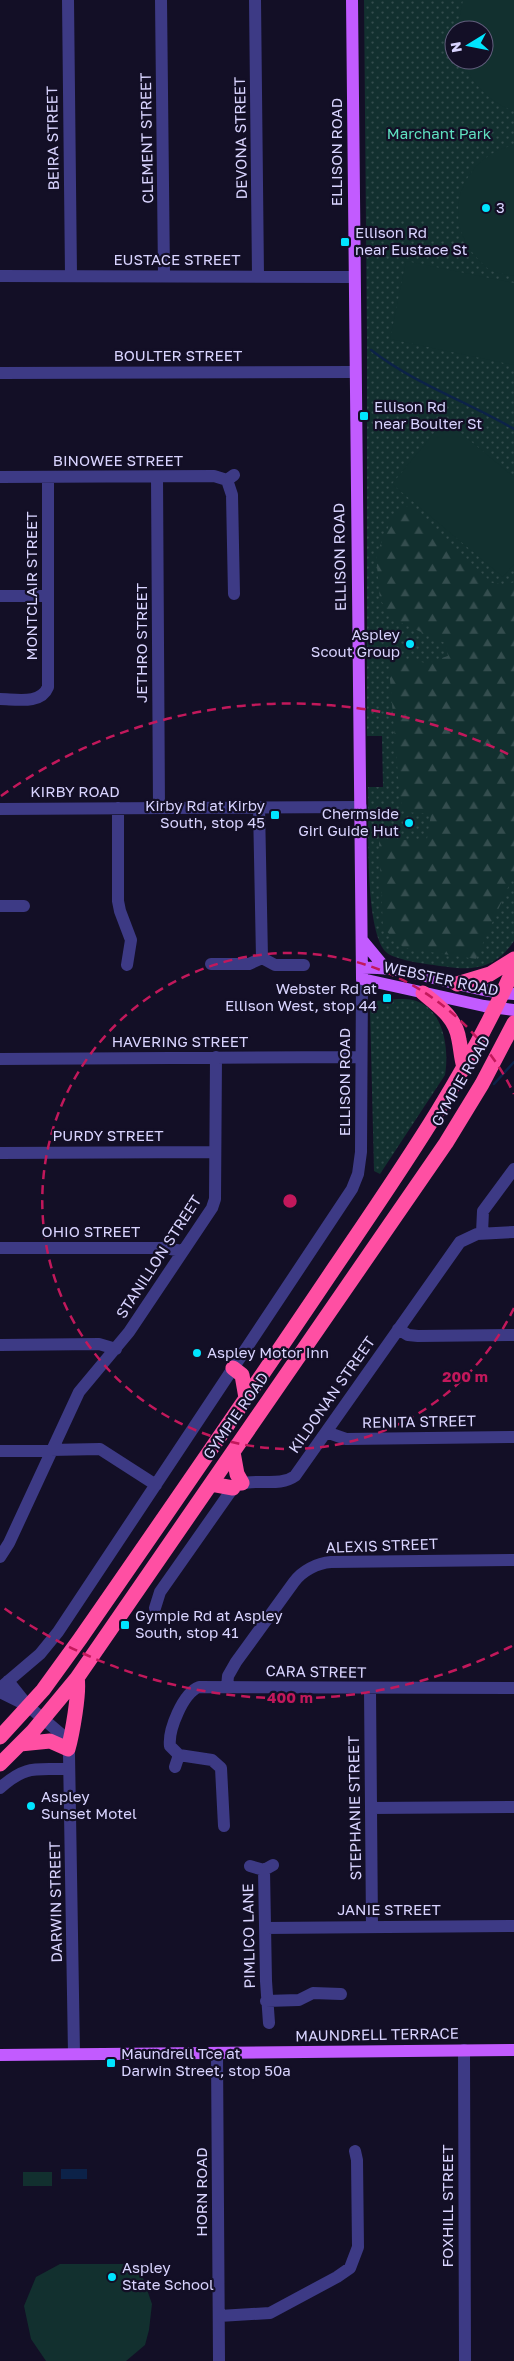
<svg xmlns="http://www.w3.org/2000/svg" width="514" height="2361" font-family="'Golos Text',sans-serif">
<defs>
<pattern id="grass-dots" width="8" height="8" patternUnits="userSpaceOnUse" patternTransform="scale(1.25)"><rect width="8" height="8" fill="#12302f"/><path d="M2 2h.1M6 6h.1" fill="none" stroke="#344d4e" stroke-width="1.8" stroke-linecap="round"/></pattern>
<pattern id="forest-firs" width="22" height="20" patternUnits="userSpaceOnUse" patternTransform="scale(1.25)"><rect width="22" height="20" fill="#12302f"/><path d="M5 1l3.5 6h-7zM16 11l3.5 6h-7z" fill="#344d4e"/></pattern>
</defs>
<rect width="100%" height="100%" fill="#130f26"/>
<!-- grass -->
<path fill="url(#grass-dots)" fill-rule="evenodd" d="M364 0H514V941C497 966 478 971 448 967 434 965 395 961 386 952 364 930 369 820 368 787H383L382 736H367V339ZM454 30H484V60H454Z
M398 999C406 999 414 999 421 1003 445 1015 449 1052 445 1075L380 1174 374 1171 370 1009 375 1001Z"/>
<!-- forest -->
<path fill="url(#forest-firs)" d="M410 505 492 583 507 585 514 582V874L476 959 404 948 383 928 379 841 427 839 431 814 406 812 400 800 388 655 426 663 448 656 445 643 397 621 380 600 376 555 395 512Z"/>
<!-- garden -->
<path fill="#12302f" d="M463 0H514V111C490 103 474 85 463 64L462 60H484V30H457Z
M514 145V276C507 274 498 274 492 271 484 267 477 258 472 252 441 211 465 156 514 145Z
M406 261 514 283V365L390 339Z
M445 420 514 477V564L503 577 392 484Z
M23 2172H52V2186H23Z
M60 2264H127L143 2278 152 2304 149 2330 145 2345 126 2361H46L31 2339 24 2306 36 2277Z"/>
<!-- water -->
<path fill="#0c2248" d="M61 2169H87V2179H61Z"/>
<g fill="none" stroke-linecap="round" stroke-linejoin="round">
<!-- stream -->
<path stroke="#0c2248" stroke-width="2.5" d="M371 350C415 384 466 401 514 429
M494 1084 514 1062"/>
<!-- minor -->
<path stroke="#3d3a85" stroke-width="12" d="M68 0 71 275
M161 0 164 276
M255 0 258 276
M0 276 354 277
M0 373 355 372
M0 477 214 476 227 480 234 475
M157 477 159 808
M227 480 232 495 234 594
M0 596H48
M0 699C15 699 41 705 48 687V477
M259 807 262 958
M118 808V901L120 911 131 940 127 965
M0 809 361 807
M0 906H24
M211 964H249L262 958 275 965H304
M0 1059 360 1057
M0 1153 215 1152
M482 1233 483 1211 514 1169
M0 1248H165L182 1251
M398 1329 408 1335 418 1336 514 1335
M0 1345 99 1344 116 1349
M326 1432 346 1439 514 1437
M0 1451 100 1449 156 1485
M0 1557 9 1543 79 1392 129 1332 212 1208 215 1199 216 1057
M155 1608 160 1592 233 1488C251 1475 277 1489 295 1476L460 1242 477 1234 514 1232
M8 1681 28 1706 61 1734 69 1754 74 2054
M227 1687 228 1676 236 1662 294 1582C302 1571 317 1563 331 1562L514 1560
M0 1688 40 1654 58 1632 352 1189 358 1174 361 1152 362 979
M370 1689 372 1927
M0 1692 26 1705
M179 1755 212 1760 221 1768 224 1826
M175 1767 179 1755 170 1746C168 1730 183 1693 199 1687L514 1688
M0 1788C27 1764 36 1770 69 1769
M371 1808 514 1807
M250 1866 264 1870 273 1865
M264 1870 266 1981 269 2023
M265 1928 514 1926
M266 2001 299 2000 313 1993 341 1994
M464 2050 465 2361
M217 2053 219 2361
M219 2316 270 2313 337 2277 350 2268 358 2247 357 2160 355 2151"/>
<!-- major -->
<path stroke="#c25bff" stroke-width="12" d="M352 0 362 979 484 1006 514 1010
M362 940 386 969
M362 968C410 965 464 991 514 994
M0 2055 514 2050"/>
<!-- highway -->
<path stroke="#ff4fa3" stroke-width="15" d="M457 984 490 974 514 959
M423 993C439 1006 456 1018 459 1040 461 1049 461 1058 464 1067
M233 1368 242 1375 246 1398
M233 1452 237 1474 242 1483
M211 1484 233 1488
M0 1737 43 1690 80 1639C166 1515 251 1392 335 1267 400 1171 467 1075 514 968
M20 1744 50 1741 68 1749C72 1735 80 1691 77 1678
M0 1764 33 1731 77 1678 446 1143 482 1084 514 1023"/>
</g>
<!-- distance rings -->
<g fill="none" stroke="#c2185b" stroke-width="2.5" stroke-dasharray="9 6">
<path d="M514 1308A248 248 0 1 1 514 1094"/>
<path d="M512 1646A497 497 0 0 1 1 1606M1 796A497 497 0 0 1 512 756"/>
</g>
<!-- markers -->
<g fill="#00e5ff" stroke="#130f26" stroke-width="2">
<circle cx="486" cy="208" r="5"/>
<rect x="340" y="237" width="10" height="10" rx="2.5"/>
<rect x="359" y="411" width="10" height="10" rx="2.5"/>
<circle cx="410" cy="644" r="5"/>
<rect x="270" y="810" width="10" height="10" rx="2.5"/>
<circle cx="409" cy="823" r="5"/>
<rect x="382" y="993" width="10" height="10" rx="2.5"/>
<circle cx="197" cy="1353" r="5"/>
<rect x="120" y="1620" width="10" height="10" rx="2.5"/>
<circle cx="31" cy="1806" r="5"/>
<rect x="106" y="2058" width="10" height="10" rx="2.5"/>
<circle cx="112" cy="2277" r="5"/>
</g>
<g text-anchor="middle" stroke-width="4.5" stroke-linejoin="round" paint-order="stroke">
<!-- park labels -->
<g font-size="15" fill="#5fe0c0" stroke="#130f26">
<text x="439" y="139">Marchant Park</text>
</g>
<!-- street labels -->
<g font-size="15" fill="#d9d4ff" stroke="#130f26">
<text transform="translate(53 138) rotate(-91)" y="5">BEIRA STREET</text>
<text transform="translate(147 138) rotate(-91)" y="5">CLEMENT STREET</text>
<text transform="translate(241 138) rotate(-91)" y="5">DEVONA STREET</text>
<text transform="translate(337 152) rotate(-90)" y="5">ELLISON ROAD</text>
<text x="177" y="265">EUSTACE STREET</text>
<text x="178" y="361">BOULTER STREET</text>
<text x="118" y="466">BINOWEE STREET</text>
<text transform="translate(340 557) rotate(-91)" y="5">ELLISON ROAD</text>
<text transform="translate(32 586) rotate(-90)" y="5">MONTCLAIR STREET</text>
<text transform="translate(142 643) rotate(-90)" y="5">JETHRO STREET</text>
<text x="75" y="797">KIRBY ROAD</text>
<text transform="translate(441 979) rotate(12)" y="5">WEBSTER ROAD</text>
<text x="180" y="1047">HAVERING STREET</text>
<text transform="translate(461 1081) rotate(-60)" y="5">GYMPIE ROAD</text>
<text transform="translate(345 1082) rotate(-90)" y="5">ELLISON ROAD</text>
<text x="108" y="1141">PURDY STREET</text>
<text x="91" y="1237">OHIO STREET</text>
<text transform="translate(159 1257) rotate(-57)" y="5">STANILLON STREET</text>
<text transform="translate(332 1395) rotate(-55)" y="5">KILDONAN STREET</text>
<text transform="translate(236 1416) rotate(-55)" y="5">GYMPIE ROAD</text>
<text transform="translate(419 1422) rotate(-1)" y="5">RENITA STREET</text>
<text transform="translate(382 1546) rotate(-2)" y="5">ALEXIS STREET</text>
<text transform="translate(316 1672) rotate(1)" y="5">CARA STREET</text>
<text transform="translate(355 1808) rotate(-91)" y="5">STEPHANIE STREET</text>
<text transform="translate(56 1902) rotate(-91)" y="5">DARWIN STREET</text>
<text x="389" y="1915">JANIE STREET</text>
<text transform="translate(249 1936) rotate(-91)" y="5">PIMLICO LANE</text>
<text transform="translate(377 2035) rotate(-1)" y="5">MAUNDRELL TERRACE</text>
<text transform="translate(202 2192) rotate(-90)" y="5">HORN ROAD</text>
<text transform="translate(448 2206) rotate(-90)" y="5">FOXHILL STREET</text>
</g>
<!-- poi labels -->
<g font-size="15" fill="#d9d4ff" stroke="#130f26" text-anchor="start">
<text x="496" y="213">3</text>
<text x="355" y="238">Ellison Rd<tspan x="355" dy="17">near Eustace St</tspan></text>
<text x="374" y="412">Ellison Rd<tspan x="374" dy="17">near Boulter St</tspan></text>
<text x="400" y="640" text-anchor="end">Aspley<tspan x="400" dy="17">Scout Group</tspan></text>
<text x="265" y="811" text-anchor="end">Kirby Rd at Kirby<tspan x="265" dy="17">South, stop 45</tspan></text>
<text x="399" y="819" text-anchor="end">Chermside<tspan x="399" dy="17">Girl Guide Hut</tspan></text>
<text x="377" y="994" text-anchor="end">Webster Rd at<tspan x="377" dy="17">Ellison West, stop 44</tspan></text>
<text x="207" y="1358">Aspley Motor Inn</text>
<text x="135" y="1621">Gympie Rd at Aspley<tspan x="135" dy="17">South, stop 41</tspan></text>
<text x="41" y="1802">Aspley<tspan x="41" dy="17">Sunset Motel</tspan></text>
<text x="121" y="2059">Maundrell Tce at<tspan x="121" dy="17">Darwin Street, stop 50a</tspan></text>
<text x="122" y="2273">Aspley<tspan x="122" dy="17">State School</tspan></text>
</g>
</g>
<circle cx="290" cy="1201" r="8" fill="#c2185b" stroke="#130f26" stroke-width="2.5"/>
<g font-size="15" text-anchor="middle" font-weight="bold" fill="#c2185b" stroke="#130f26" stroke-width="4.5" stroke-linejoin="round" paint-order="stroke">
<text x="465" y="1382">200 m</text>
<text x="290" y="1703">400 m</text>
</g>
<!-- north arrow -->
<g transform="translate(469 45) rotate(260)"><circle r="24" fill="#130f26" stroke="#625e7d"/>
<path d="M0-4L9 19L0 12L-9 19Z" fill="#00e5ff"/>
<text y="-8" font-size="14" font-weight="bold" text-anchor="middle" fill="#d9d4ff">N</text>
</g>
</svg>
